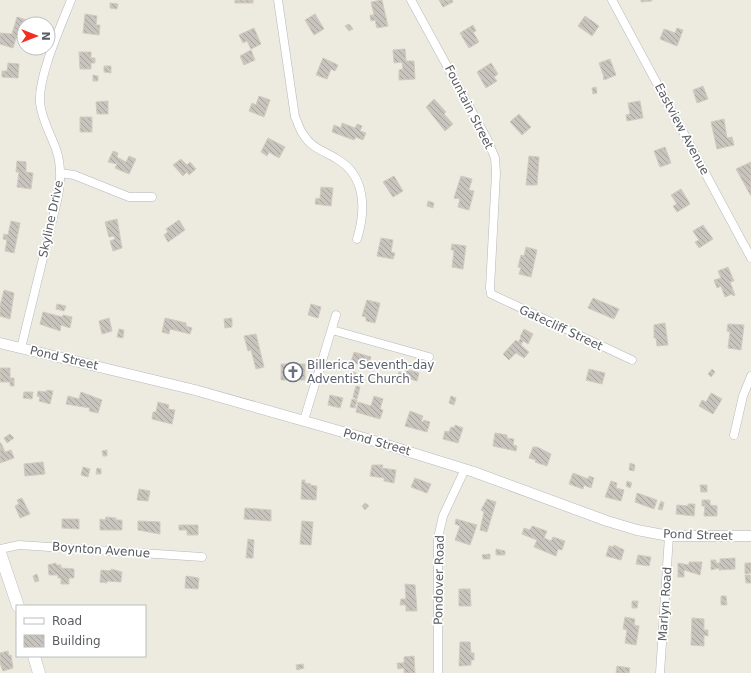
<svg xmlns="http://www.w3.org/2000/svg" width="751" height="673" font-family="'DejaVu Sans',sans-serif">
<defs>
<pattern id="building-back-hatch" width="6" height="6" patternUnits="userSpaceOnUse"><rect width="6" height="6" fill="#c8c4bd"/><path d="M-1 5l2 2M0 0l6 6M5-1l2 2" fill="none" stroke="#a5a29d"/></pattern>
</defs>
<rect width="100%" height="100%" fill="#edeadf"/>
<!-- building -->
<path fill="url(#building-back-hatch)" stroke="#d2cbbe" d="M235 0H253V3H235Z
M382 0 388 26 377 28 375 20 371 21 370 15H374L371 2Z
M439 0H452L453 2 443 7Z
M641 0H652V1L641 2Z
M110 3 118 4 117 9 110 8Z
M85 14 97 16 96 25H100L99 35 83 33Z
M315 14 324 29 314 35 305 20Z
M585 16 599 26 592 36 578 26Z
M17 17 30 21 29 24H24V40L16 38 13 48 0 44V33L12 34Z
M349 24 353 29 349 31 345 26Z
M473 25 476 31 473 32 479 42 469 48 460 33Z
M254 28 261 44 251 49 247 41 243 43 239 35Z
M677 28 683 30 677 46 660 39 664 29 675 33Z
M405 49 406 61H414L415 79 399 80V70L403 69 402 62 394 63 393 50Z
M251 50 255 60 244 65 240 56Z
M79 52H91V58H95V63H91V69H80Z
M323 58 338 65 335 71 331 69 327 79 316 75Z
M610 59 616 75 604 80 603 78 604 77 599 63Z
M8 63 19 64 18 78 2 77V71H7Z
M491 63 498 74 494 77 497 81 486 88 477 72Z
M104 66H111V73L104 72Z
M93 75 98 76V81H93Z
M703 86 708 99 697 103 693 90Z
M596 87 597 93 593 94 592 88Z
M259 96 270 100 264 117 249 111 252 103 256 105Z
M434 99 446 112 444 114 453 124 445 131 426 107Z
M108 101V114H97L96 102Z
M640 101 643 118 627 121 626 115 630 114 628 103Z
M519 114 531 127 522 135 510 122Z
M80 117H92V132H80Z
M724 119 727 138 732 137 734 145 717 149 711 122Z
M342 123 355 128 357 124 362 126 360 131 366 133 363 140 356 137 354 140 332 132 334 125 341 128Z
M268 138 285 147 279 158 269 152 267 156 261 152Z
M665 147 671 163 660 167 654 151Z
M113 151 118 153 117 157 126 162 129 156 136 159 129 174 115 168 117 164 108 162Z
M529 156 539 157 537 185H526Z
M181 159 187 165 190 162 196 169 189 175 187 172 183 176 173 165Z
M17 161 26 162V172L33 173 31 189 17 187 19 172H16Z
M751 162V196L736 169Z
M394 176 403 191 393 197 383 182Z
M461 176 472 179 469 190 474 191 469 210 458 207 460 199 454 198Z
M321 187 333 188 331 206 315 204 316 198 320 199Z
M681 189 690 204 677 212 673 206 677 204 671 195Z
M428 201 434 203 433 208 427 206Z
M117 219 122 248 113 251 110 241 115 239 114 236 109 237 105 222Z
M179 220 185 230 168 242 164 235 168 232 166 229Z
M11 221 20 223 14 253 5 251 7 240 3 239 4 234 8 235Z
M703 225 713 239 699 248 695 242 699 240 693 231Z
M381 238 393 240 391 252 395 253 393 259 377 256Z
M452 244 466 246 463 269 452 267 454 250H451Z
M526 247 537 250 531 277 519 274 521 268 518 267 521 255 524 256Z
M728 267 734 281 730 282 735 295 733 296 732 294 725 297 721 286 717 288 714 280 721 278 718 271Z
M4 290 14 293 10 319 0 316V306Z
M593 298 619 309 614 319 588 308Z
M367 300 380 303 375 323 366 321V317L362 316Z
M57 304 66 306 64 311 56 309Z
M311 304 321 307 318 318 308 315Z
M43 312 62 317 63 315 72 317 70 328 61 325 60 331 40 324Z
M109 318 112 331 102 334 99 321Z
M165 318 186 323V326L192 328 190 334 170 329 169 334 162 332Z
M232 318V327L225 328 224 319Z
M665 323 668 345 657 346 656 338H654V325Z
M728 324 744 325 741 350 728 348 730 332 727 331Z
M119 329 124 330 123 338 117 337Z
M524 329 533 334 528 344 523 341 521 345 529 352 524 358 516 353 509 360 503 354 516 340 518 342 521 338 520 337Z
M256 334 264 367 256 369 251 350 248 351 244 336Z
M354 352 371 357 368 367 351 362Z
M281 364H305V380H281Z
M0 368H10V378H14V386H10V382H0Z
M406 369 419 373 417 381 403 377 402 380 397 378 399 372 404 373Z
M589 369 605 373 602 384 586 380Z
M712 369 715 372 711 377 708 374Z
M351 371 356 373 354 379 349 377Z
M356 386 360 387 357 399 353 397Z
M47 390 53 391 50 404 39 401 40 397 37 396 38 391 46 392Z
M24 392H33L32 399 23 398Z
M81 392 102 400 98 413 89 411 90 408 66 404 68 396 79 399Z
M711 393 722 399 713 414 699 406 702 400 706 402Z
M330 395 343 398 340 408 328 405Z
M374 396 383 399 380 409 383 410 380 419 356 412 358 402 371 406Z
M451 396 456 398 454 405 449 403Z
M352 399 357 400 355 408 350 407Z
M158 402 169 405 168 409 175 410 172 424 152 419 153 412H156Z
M410 411 423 416 421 421 423 422 424 420 430 422 427 432 405 426Z
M455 425 463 428 458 443 443 439 445 431 449 432 451 427 454 428Z
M495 433 507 435V438L514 439 513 445 517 446 516 451 493 446Z
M10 434 14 438 7 443 4 438Z
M0 443H1L5 452 11 450 14 458 0 463Z
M533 447H537L551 454 547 466 535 462 536 460 529 458Z
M107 450V456H103L102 451Z
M43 462 45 474 25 476 24 464Z
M630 463 635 465 634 471 629 470Z
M372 465H383L382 468 396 470 394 483 384 481V478L370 476Z
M83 467 90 469 88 477 81 475Z
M97 468 101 469V474H96Z
M573 473 588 479 589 476 594 478 591 488 584 485 583 489 569 484Z
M415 478 431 484 427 493 411 487Z
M302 480H305V483L311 484 310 485 317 486 316 500 301 499Z
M611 481 617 483 616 488 624 490 621 501 605 497Z
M627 481 632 483 630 488 626 486Z
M700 485H707V492H701Z
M139 489 150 491 148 501 137 500Z
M637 493 657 500 654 509 635 502Z
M22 498 30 514 20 518 15 506 19 504 17 500Z
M487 499 496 502 487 532 480 530 484 512 481 510Z
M702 500H710V505L717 506V516H704L705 506H702Z
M661 501 664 503 662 510 658 509Z
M365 503 369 506 365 510 362 506Z
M688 504H695L694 516 676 514 677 505 688 506Z
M245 508 271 510V521L244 519Z
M106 517 116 518V520H122V530H100V519L105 520Z
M62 519H79V529L62 528Z
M456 519 477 525 470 545 455 540 460 526 455 524Z
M138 521 160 522V534L138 530Z
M302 521 313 522 311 545 300 544Z
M179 525H198V535H187V530H179Z
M532 526 547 531 544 538 551 541 553 537 565 541 562 550 558 549 556 556 534 547 537 540 522 534 524 528 530 530Z
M248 539 254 540 253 558H246Z
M614 545 624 550 621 560 606 556 609 546 614 547Z
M496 549 505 551V555H496Z
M490 554V559H483L482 555Z
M638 555 651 557 649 566 636 564Z
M735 558V569L719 570V568L711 570V560H716V563H720V559Z
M689 562H702L700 575 684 570V577H678V563L689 565Z
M56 563V565H61V568L74 569V578H69V584H61V578H58V575H49L48 565Z
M745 563H751V573L745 574Z
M111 569 122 572 121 582 107 581V583L100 582 101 570 111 571Z
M37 574 39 581 35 582 33 576Z
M745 575H750L751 583H746Z
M186 576 199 578 198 589 185 588Z
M405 584 415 585 417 611H406V605H400L401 599H406Z
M459 589H470L471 606H459Z
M721 596H726L727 605H721Z
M632 601H638L637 608H632Z
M625 617 635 619 634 625 639 626 636 645 625 643 627 630 623 629Z
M692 618 704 619V630H708V636L704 635V646L691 645Z
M460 642H470L471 653H474V660H471V665L459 666Z
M8 651 9 656 11 655 13 668 3 671 0 663V653Z
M414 656 415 673H404V668L398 669 397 663H404V657Z
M303 664 304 668 297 670 296 665Z
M617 666 630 668 629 673H616Z"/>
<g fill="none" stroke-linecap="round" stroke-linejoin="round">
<!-- minor casing -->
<g stroke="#b5b8be" stroke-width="9">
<path id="minor" d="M278 0 295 117C298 122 299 129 303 134 311 148 324 151 337 159 366 176 366 210 357 239
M411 0 487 139 495 158 496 173 490 288 491 294 632 360
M612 0 751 258
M60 173 74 175 129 197H152
M332 330 429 357
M21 348 57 201C61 183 62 166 56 149 50 133 42 120 40 103 38 76 61 26 71 0
M304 420 336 315
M734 435 743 396 751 376
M0 549 19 545 202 557
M438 673V538L443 516 465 469
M660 673 669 536"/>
</g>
<!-- tertiary casing -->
<g stroke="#b5b8be" stroke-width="11">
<path id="tertiary" d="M0 343 195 390 371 440 474 472 607 521 637 530 669 536H751"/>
</g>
<!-- secondary casing -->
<g stroke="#b8bcc3" stroke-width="13">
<path id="secondary" d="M0 553 18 606
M34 656 39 673"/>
</g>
<!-- minor -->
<use href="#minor" stroke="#fff" stroke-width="8"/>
<!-- tertiary -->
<use href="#tertiary" stroke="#fff" stroke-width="10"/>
<!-- secondary -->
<use href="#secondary" stroke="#fff" stroke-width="12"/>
</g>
<!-- icons -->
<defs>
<g id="church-ring" transform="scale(1)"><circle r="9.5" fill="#fff" stroke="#6b7280" stroke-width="1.5"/><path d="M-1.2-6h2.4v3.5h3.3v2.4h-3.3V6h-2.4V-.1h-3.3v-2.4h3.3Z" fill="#6b7280"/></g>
</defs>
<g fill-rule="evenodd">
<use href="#church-ring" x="293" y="372"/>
</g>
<g text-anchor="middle" stroke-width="3.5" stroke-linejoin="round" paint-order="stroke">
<!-- street labels -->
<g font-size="12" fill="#585d62" stroke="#fff">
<text transform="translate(469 107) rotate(63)" y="4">Fountain Street</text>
<text transform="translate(682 129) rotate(62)" y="4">Eastview Avenue</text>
<text transform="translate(51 219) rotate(-78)" y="4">Skyline Drive</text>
<text transform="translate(561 328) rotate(25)" y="4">Gatecliff Street</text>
<text transform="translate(64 358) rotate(13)" y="4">Pond Street</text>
<text transform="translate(377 442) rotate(16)" y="4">Pond Street</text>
<text transform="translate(698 535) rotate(2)" y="4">Pond Street</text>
<text transform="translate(101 550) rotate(4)" y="4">Boynton Avenue</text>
<text transform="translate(439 580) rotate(-89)" y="4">Pondover Road</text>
<text transform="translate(665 604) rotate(-86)" y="4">Marlyn Road</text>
</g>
<!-- worship labels -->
<g font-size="12" fill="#5b616d" stroke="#fff" text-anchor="start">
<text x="307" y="369">Billerica Seventh-day<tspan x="307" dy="14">Adventist Church</tspan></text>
</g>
</g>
<!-- legend -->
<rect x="16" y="605" width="130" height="52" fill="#ffffff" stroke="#bcbec0"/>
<rect x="24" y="618" width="20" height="6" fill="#ffffff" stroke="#bcbec0"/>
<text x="52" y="625" font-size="12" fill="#585d62">Road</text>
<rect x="24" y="635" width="20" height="12" fill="url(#building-back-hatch)" stroke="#bcbec0"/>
<text x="52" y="645" font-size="12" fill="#585d62">Building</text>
<!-- north arrow -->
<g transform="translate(36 36) rotate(90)"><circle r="19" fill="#ffffff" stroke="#bcbec0"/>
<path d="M0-3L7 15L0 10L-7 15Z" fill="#f32d1f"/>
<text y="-6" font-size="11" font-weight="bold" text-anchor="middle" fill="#585d62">N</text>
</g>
</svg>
